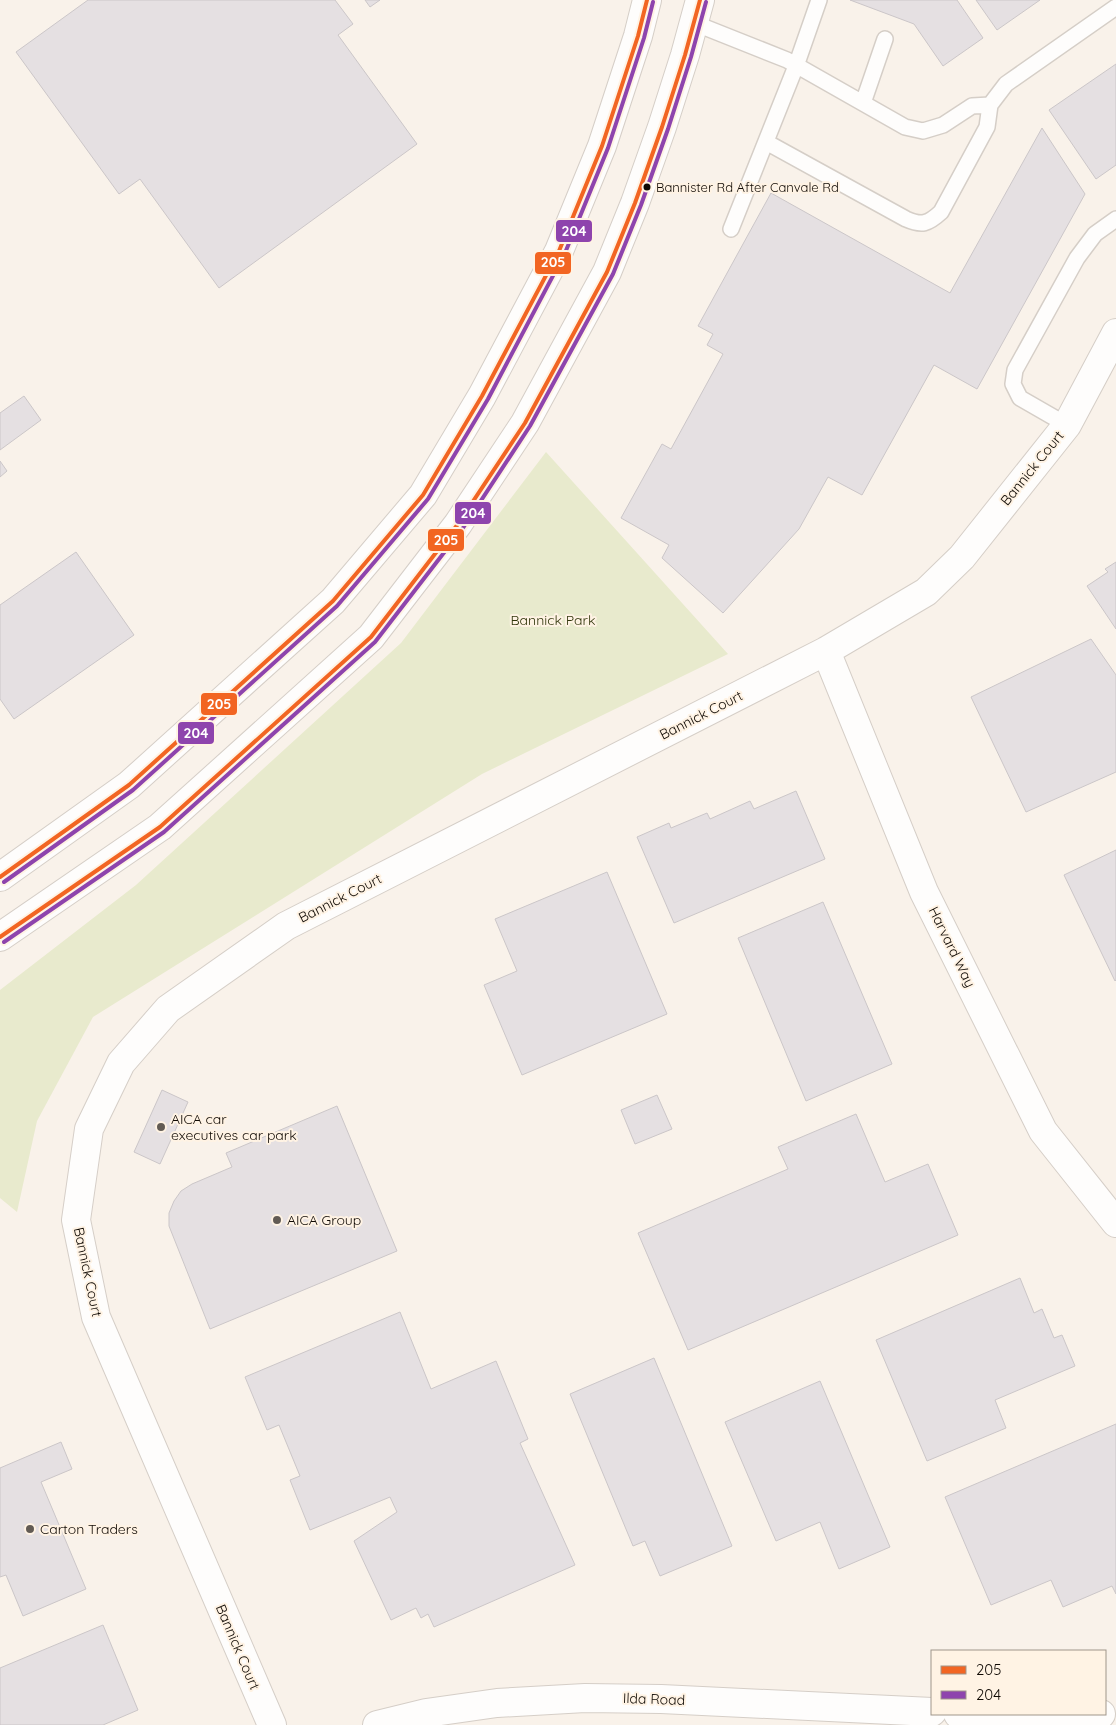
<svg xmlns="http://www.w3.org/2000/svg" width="1116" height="1725" font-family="Quicksand,sans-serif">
<rect width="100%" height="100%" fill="#f9f2ea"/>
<!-- green -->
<path fill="#e8eacd" d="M546 452 728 654 482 774 93 1017 37 1121 17 1212 0 1198V990L136 885 401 643Z"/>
<!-- building -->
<path fill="#e5e0e2" stroke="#cbc6c8" d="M88 0H335L353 24 338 35 417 144 219 288 140 179 119 194 16 52Z
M365 0H380L370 7Z
M850 0H957L983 38 943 66 914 24Z
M976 0H1040L997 30Z
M1116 64V165L1096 179 1049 110Z
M1042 128 1085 194 977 389 934 365 862 495 828 477 799 529 723 613 662 558 669 545 621 518 662 444 671 449 723 354 707 345 713 334 698 326 771 193 950 293Z
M24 396 41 420 0 450V413Z
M0 461 7 471 0 477Z
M76 552 134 635 14 719 0 699V605Z
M1116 562V629L1087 586 1108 572 1105 569Z
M1091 639 1116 675V772L1026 812 971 697Z
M796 791 825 859 674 923 637 837 669 823 671 828 707 813 710 819 750 801 754 809Z
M1116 850V980L1115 981 1064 875Z
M607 872 667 1014 522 1075 484 985 517 971 495 919Z
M823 902 892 1064 806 1101 738 938Z
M162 1090 188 1102 160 1164 134 1152Z
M657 1095 672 1129 635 1144 621 1110Z
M337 1106 397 1251 210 1329 169 1226V1213L174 1201 181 1191 192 1184 232 1167 226 1153Z
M856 1114 885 1182 928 1164 958 1235 688 1350 638 1233 788 1169 778 1147Z
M1020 1278 1034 1313 1042 1309 1054 1338 1062 1335 1075 1366 995 1400 1006 1428 927 1461 876 1340Z
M400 1312 431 1389 496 1361 528 1439 520 1443 575 1565 434 1627 428 1614 421 1618 416 1608 391 1620 354 1541 397 1512 390 1497 310 1530 290 1480 300 1476 279 1425 267 1430 245 1377Z
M654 1358 732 1546 660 1576 645 1541 633 1546 570 1394Z
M820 1381 890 1547 839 1569 820 1522 776 1541 725 1422Z
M1116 1424V1594L1112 1586 1063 1607 1051 1580 991 1605 945 1497Z
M61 1442 72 1469 41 1482 86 1589 23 1616 6 1575 0 1577V1468Z
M103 1625 138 1710 103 1725H0V1668Z"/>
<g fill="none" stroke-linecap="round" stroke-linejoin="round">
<!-- lane casing -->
<g stroke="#d5cec7" stroke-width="18">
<path id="lane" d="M694 23 787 60 905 127 923 131 943 125 972 106 990 105 1006 84 1116 7
M863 103 885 39
M766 142 906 219C922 226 928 224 941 212L987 127 990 105
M731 229 796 66 819 0
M1067 425 1020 398 1013 384 1015 370 1077 258 1095 234 1116 219"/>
</g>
<!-- street casing -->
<g stroke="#d5cec7" stroke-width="30">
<path id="street" d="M826 651 924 892 1043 1131 1116 1223
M958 1714 1036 1718 1101 1714
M272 1725 96 1317 76 1220 89 1129 121 1063 168 1009 286 926 826 651 926 592 962 557 1067 425 1116 333
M377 1725 426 1713 497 1703 585 1698 661 1699 932 1712"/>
</g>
<!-- primary casing -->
<g stroke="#d5cec7" stroke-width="30">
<path id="primary" d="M0 877 129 785 333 601 423 495 482 396 559 251 602 146 638 36 647 0
M0 937 160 827 371 637 458 524 525 423 607 272 635 203 662 127 685 55 700 0"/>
</g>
<!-- lane -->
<use href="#lane" stroke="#fefdfc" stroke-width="15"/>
<!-- street -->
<use href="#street" stroke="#fefdfc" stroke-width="28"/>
<!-- primary -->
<use href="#primary" stroke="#fefdfc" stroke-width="28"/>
<!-- bus-1 casing -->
<g stroke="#fff3e4" stroke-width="8">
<path id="bus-1" d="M0 877 129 785 333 601 423 495 482 396 559 251 602 146 638 36 647 0
M0 937 160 827 371 637 458 524 525 423 607 272 635 203 662 127 685 55 700 0"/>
</g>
<!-- bus-2 casing -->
<g stroke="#fff3e4" stroke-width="8">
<path id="bus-2" d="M4 882 133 790 337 606 428 499 488 399 565 253 608 148 644 38 653 2
M4 942 164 832 375 642 463 528 530 426 613 274 641 205 668 129 691 57 706 2"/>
</g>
<!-- bus-1 -->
<use href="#bus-1" stroke="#f26522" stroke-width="4"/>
<!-- bus-2 -->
<use href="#bus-2" stroke="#8e44ad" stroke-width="4"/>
</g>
<!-- markers -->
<circle fill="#100a04" stroke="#fff3e4" stroke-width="2" cx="647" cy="187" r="4.5"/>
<g fill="#625b54" stroke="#fff3e4" stroke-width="2">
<circle cx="161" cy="1127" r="5"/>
<circle cx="277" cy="1220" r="5"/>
<circle cx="30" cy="1529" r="5"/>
</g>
<g text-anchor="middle" stroke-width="4" stroke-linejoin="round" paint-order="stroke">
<!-- bus labels -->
<g font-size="13" fill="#100a04" stroke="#fff3e4" text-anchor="start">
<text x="656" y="192">Bannister Rd After Canvale Rd</text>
</g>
<!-- street labels -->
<g font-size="14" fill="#100a04" stroke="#fff3e4">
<text transform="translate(1032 468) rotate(-51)" y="5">Bannick Court</text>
<text transform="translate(701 715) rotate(-27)" y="5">Bannick Court</text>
<text transform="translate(340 898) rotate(-27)" y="5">Bannick Court</text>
<text transform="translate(952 947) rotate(64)" y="5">Harvard Way</text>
<text transform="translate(88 1272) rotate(78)" y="5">Bannick Court</text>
<text transform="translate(238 1647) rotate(67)" y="5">Bannick Court</text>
<text transform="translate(654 1699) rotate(2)" y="5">Ilda Road</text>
</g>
<!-- park labels -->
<g font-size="14" fill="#31360b" stroke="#fff3e4">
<text x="553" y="625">Bannick Park</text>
</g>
<!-- poi labels -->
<g font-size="14" fill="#100a04" stroke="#fff3e4" text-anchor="start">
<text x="171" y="1124">AICA car<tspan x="171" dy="16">executives car park</tspan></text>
<text x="287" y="1225">AICA Group</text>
<text x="40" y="1534">Carton Traders</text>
</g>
</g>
<g stroke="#fff3e4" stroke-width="2">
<rect x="555" y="219" width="38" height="24" rx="5" fill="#8e44ad"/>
<rect x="534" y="251" width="38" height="24" rx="5" fill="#f26522"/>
<rect x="454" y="501" width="38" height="24" rx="5" fill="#8e44ad"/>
<rect x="427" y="528" width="38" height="24" rx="5" fill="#f26522"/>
<rect x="200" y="692" width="38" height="24" rx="5" fill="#f26522"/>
<rect x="177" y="721" width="38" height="24" rx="5" fill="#8e44ad"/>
</g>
<g font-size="14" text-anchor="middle" font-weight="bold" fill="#fff">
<text x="574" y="236">204</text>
<text x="553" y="267">205</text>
<text x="473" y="518">204</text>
<text x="446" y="545">205</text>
<text x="219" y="709">205</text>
<text x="196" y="738">204</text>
</g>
<!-- legend -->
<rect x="931" y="1650" width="175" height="65" fill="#fff3e4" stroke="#9f968a"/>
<rect x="941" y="1666" width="25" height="8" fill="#f26522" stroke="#9f968a"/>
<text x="976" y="1675" font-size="15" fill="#100a04">205</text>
<rect x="941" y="1691" width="25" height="8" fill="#8e44ad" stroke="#9f968a"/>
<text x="976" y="1700" font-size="15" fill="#100a04">204</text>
</svg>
